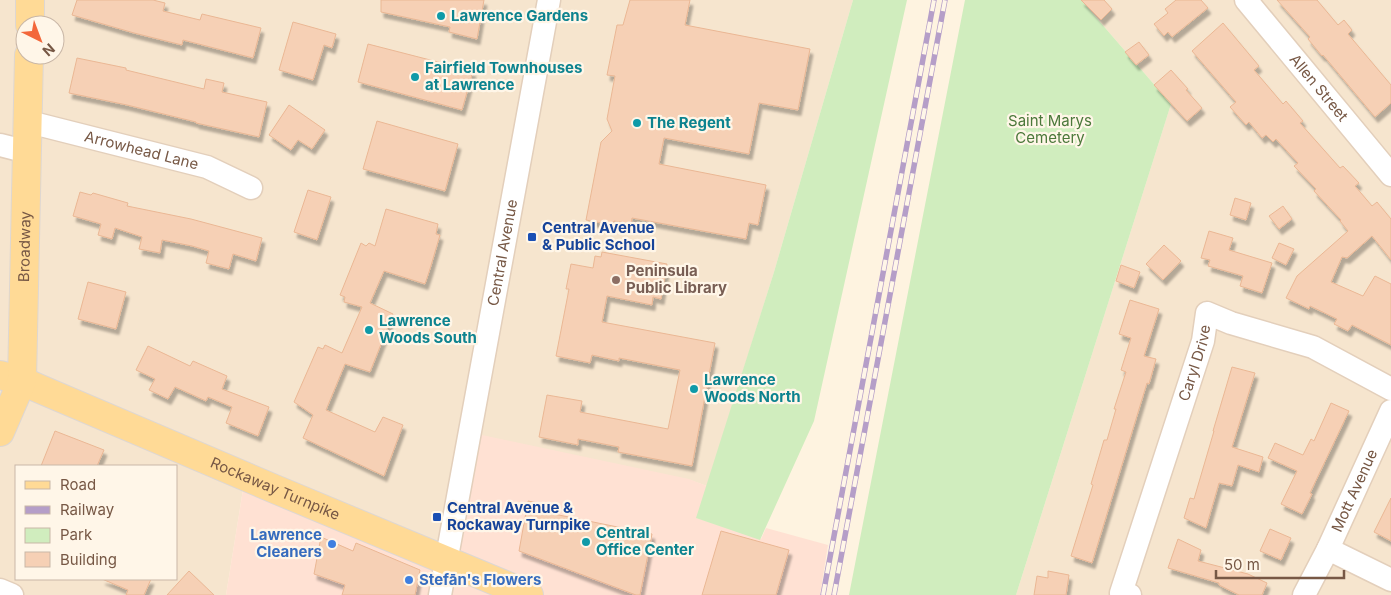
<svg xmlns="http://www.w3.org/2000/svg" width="1391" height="595" font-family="Inter,sans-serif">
<defs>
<filter id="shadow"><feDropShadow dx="3" dy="5.5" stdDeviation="1" flood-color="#0004"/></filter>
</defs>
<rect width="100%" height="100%" fill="#fef3e0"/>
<!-- residential -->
<path fill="#f6e5ce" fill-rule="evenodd" d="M0 0H853L774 272 707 486 690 480 446 559 245 477 226 595H0ZM25 25H55V55H25ZM16 466H176V579H16Z
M1081 0H1391V595H1016L1171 104Z"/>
<!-- commercial -->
<path fill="#ffe1d3" d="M468 432 689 479 707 486 697 518 761 539 766 528 828 545 820 595H226L245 477 446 559Z"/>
<!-- green -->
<path fill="#d0edbe" d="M853 0H907L814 421 760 540 696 518 774 272Z
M965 0H1081L1171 104 1016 595H849Z"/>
<!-- building -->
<path fill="#f6d0b5" stroke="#eab794" filter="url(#shadow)" d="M77 0H153L165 3 163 11 200 20 202 14 261 28 253 58 183 40 182 45 134 33 72 15Z
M381 0H484L477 39 449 32 450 27 381 12Z
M630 0H690L685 25 810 49 798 110 759 103 749 154 664 138 659 164 766 185 758 225 749 223 746 239 632 218 631 224 614 221 612 225 586 220 601 142 612 131 607 119 615 76 607 75 617 25H623Z
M1081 0H1104L1112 9 1101 20Z
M1176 0H1201L1208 8 1172 37 1168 32 1164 36 1154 24 1168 13 1165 9Z
M1277 0H1317L1338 25 1344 20 1352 30 1348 34 1391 85V103L1375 117 1323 55 1322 56 1308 39 1310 37Z
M293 22 336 34 332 48 324 45 313 80 279 70Z
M1223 23 1259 66 1254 70 1283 104 1286 101 1303 121 1300 123 1340 168 1343 166 1359 183 1355 186 1372 206 1377 202 1391 219V260L1372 236 1347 258 1342 257 1331 282 1363 296 1375 276 1391 284V345L1352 325 1348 331 1334 324 1337 319 1310 306 1309 309 1286 298 1297 276 1348 231 1340 221 1341 220 1314 191 1316 189 1294 166 1298 163 1276 139 1273 142 1266 135 1262 138 1249 122 1246 125 1230 107 1236 102 1192 51Z
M1139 42 1149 55 1136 65 1125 52Z
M368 44 473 71 462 110 358 82Z
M77 58 126 68V70L204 89 206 79 224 83 222 92 267 102 259 137 196 123V122L127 105 69 93Z
M1171 70 1188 89 1186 90 1202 108 1187 121 1154 85Z
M289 105 325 130 312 149 298 140 291 150 269 135Z
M377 121 458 144 445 191 363 169Z
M308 190 331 197 317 240 294 232Z
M80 192 91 195 93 193 128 203 127 206 191 219 262 238 256 261 233 254 229 269 206 263 209 251 192 246 162 240 160 253 139 249 142 237 115 228 112 239 98 235 101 224 73 216Z
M1235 198 1251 203 1246 220 1230 215Z
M1283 206 1292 219 1279 229 1269 216Z
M386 209 438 224 436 234 440 235 430 269 425 284 384 271 370 303 393 314 370 372 345 364 326 410 375 432 383 417 403 425 384 476 303 438 313 415 294 402 318 347 323 349 325 345 342 353 362 307 344 302 345 297 340 295 361 243 366 246 369 243 375 246Z
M1209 231 1233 238 1229 250 1272 263 1262 293 1240 286 1243 276 1208 266 1210 260 1201 258Z
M1279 243 1294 249 1286 265 1272 258Z
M1164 245 1181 261 1163 280 1146 264Z
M602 252 667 264 661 299 653 297 652 305 607 296 602 322 715 343 692 466 618 452 619 447 578 439V445L539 437 547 395 582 401 580 412 668 429 680 370 619 358V361L592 355 590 363 556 356 569 289H566L571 264 593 268 595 256 601 257Z
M1121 265 1140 272 1134 288 1116 281Z
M88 282 126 292 116 329 78 319Z
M1130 300 1159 309 1144 356 1156 359 1149 384 1147 383 1092 563 1071 556 1093 485 1091 484 1104 440H1107L1116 409H1114L1126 372 1121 370 1131 338 1119 334Z
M148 346 190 366 193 361 227 376 222 389 269 407 258 436 226 423 232 407 208 397 206 401 175 387 168 399 149 390 155 379 136 370Z
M1232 367 1255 373 1232 447 1263 457 1259 472 1238 465 1232 486 1219 483 1206 528 1184 518 1190 498 1194 499 1214 431H1213Z
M1331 403 1349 411 1310 493 1312 494 1302 514 1281 504 1297 471 1268 458 1275 443 1303 455 1311 439 1314 441Z
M55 431 104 450 97 466H41Z
M1391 498V541L1374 532Z
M528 501 549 505V513L652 534 640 595H636L519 551Z
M1270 529 1291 538 1281 560 1260 551Z
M721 531 789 550 776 595H702Z
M321 537 353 551 356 543 420 570 415 595H342L345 585 314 574Z
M1178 539 1201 550 1198 561 1248 574 1267 583 1262 595H1239L1219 585V583L1168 568Z
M189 571 214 595H167Z
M1048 571 1069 575 1066 595H1034L1037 576 1048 578Z
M102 579H151L144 595H126L128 590Z"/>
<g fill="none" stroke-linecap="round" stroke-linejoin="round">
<!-- minor casing -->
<g stroke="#e3cfbb" stroke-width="25">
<g id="minor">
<path id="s1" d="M1246 0 1391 175"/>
<path id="s2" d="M29 122 207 167 251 188"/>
<path d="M0 145 28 152"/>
<path d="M1328 549 1391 580"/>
<path d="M0 590 12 595"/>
<path id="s3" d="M440 595 549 0"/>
<path id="s4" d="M1130 595 1121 593 1203 341 1207 313 1231 323 1313 347 1391 389"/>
<path id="s5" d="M1304 595 1328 549 1391 411"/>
</g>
</g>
<!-- major casing -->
<g stroke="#ded7d2" stroke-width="30">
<g id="major">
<path d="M30 25V0"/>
<path id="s6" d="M0 375 22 381 40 389 277 490 529 595"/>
<path id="s7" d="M0 432 22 381 29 55"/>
</g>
</g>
<!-- minor -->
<use href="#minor" stroke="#fff" stroke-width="22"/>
<!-- major -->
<use href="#major" stroke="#ffda96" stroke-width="28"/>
<!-- rail casing -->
<g stroke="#b59ec8" stroke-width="5.5">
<path id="rail" d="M823 595 934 0
M834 595 945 0"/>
</g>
<!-- rail -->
<use href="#rail" stroke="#fff6e8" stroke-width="4" stroke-dasharray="11" stroke-linecap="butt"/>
</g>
<!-- markers -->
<g fill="#0f9aa8" stroke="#fff6e8" stroke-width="2">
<circle cx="441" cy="16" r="5"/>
<circle cx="415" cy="77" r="5"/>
<circle cx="637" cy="123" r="5"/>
<circle cx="369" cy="330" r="5"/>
<circle cx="694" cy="389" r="5"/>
<circle cx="586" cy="542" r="5"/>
</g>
<g fill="#1a4fb4" stroke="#fff6e8" stroke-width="2">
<rect x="527" y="232" width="10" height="10" rx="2.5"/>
<rect x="432" y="512" width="10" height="10" rx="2.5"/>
</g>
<circle fill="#8d6e63" stroke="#fff6e8" stroke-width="2" cx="616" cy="280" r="5"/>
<g fill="#3f7fe0" stroke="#fff6e8" stroke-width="2">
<circle cx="332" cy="544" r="5"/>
<circle cx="409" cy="580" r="5"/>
</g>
<g text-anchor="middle" stroke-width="4.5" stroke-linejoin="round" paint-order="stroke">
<!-- culture labels -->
<g font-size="15" font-weight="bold" fill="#0d838f" stroke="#fff6e8" text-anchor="start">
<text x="451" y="21">Lawrence Gardens</text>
<text x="425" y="73">Fairfield Townhouses<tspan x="425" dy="17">at Lawrence</tspan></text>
<text x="647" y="128">The Regent</text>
<text x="379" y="326">Lawrence<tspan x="379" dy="17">Woods South</tspan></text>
<text x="704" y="385">Lawrence<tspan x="704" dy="17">Woods North</tspan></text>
<text x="596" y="538">Central<tspan x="596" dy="17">Office Center</tspan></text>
</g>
<!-- street labels -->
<g font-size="15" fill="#775845" stroke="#fff6e8">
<text dy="5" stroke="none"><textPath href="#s1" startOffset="114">Allen Street</textPath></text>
<text dy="5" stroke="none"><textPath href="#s2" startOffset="116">Arrowhead Lane</textPath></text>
<text dy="5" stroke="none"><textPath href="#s7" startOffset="190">Broadway</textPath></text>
<text dy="5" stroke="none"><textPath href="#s3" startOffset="348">Central Avenue</textPath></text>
<text dy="5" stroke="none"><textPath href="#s4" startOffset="251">Caryl Drive</textPath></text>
<text dy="5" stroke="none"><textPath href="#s6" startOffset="298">Rockaway Turnpike</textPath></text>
<text dy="5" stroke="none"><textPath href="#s5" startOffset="116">Mott Avenue</textPath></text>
</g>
<!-- park labels -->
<g font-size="15" fill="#4b783a" stroke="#fff6e8">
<text x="1050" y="126">Saint Marys<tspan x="1050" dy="17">Cemetery</tspan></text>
</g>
<!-- transit labels -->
<g font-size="15" font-weight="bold" fill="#164399" stroke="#fff6e8" text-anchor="start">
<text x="542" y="233">Central Avenue<tspan x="542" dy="17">&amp; Public School</tspan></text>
<text x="447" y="513">Central Avenue &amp;<tspan x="447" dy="17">Rockaway Turnpike</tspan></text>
</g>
<!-- education labels -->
<g font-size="15" font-weight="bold" fill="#785e54" stroke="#fff6e8" text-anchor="start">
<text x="626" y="276">Peninsula<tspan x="626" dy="17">Public Library</tspan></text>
</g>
<!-- shop labels -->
<g font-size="15" font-weight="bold" fill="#366cbe" stroke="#fff6e8" text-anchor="end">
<text x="322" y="540">Lawrence<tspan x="322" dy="17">Cleaners</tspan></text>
<text x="419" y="585" text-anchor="start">Stefān's Flowers</text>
</g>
</g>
<!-- legend -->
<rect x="15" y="465" width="162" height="115" fill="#fff6e8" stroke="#c9b7a7"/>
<rect x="25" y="481" width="25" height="8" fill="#ffda96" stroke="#c9b7a7"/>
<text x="60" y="490" font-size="15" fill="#775845">Road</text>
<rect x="25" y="506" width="25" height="8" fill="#b59ec8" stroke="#c9b7a7"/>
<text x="60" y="515" font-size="15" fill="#775845">Railway</text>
<rect x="25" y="528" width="25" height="15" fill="#d0edbe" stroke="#c9b7a7"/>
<text x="60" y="540" font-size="15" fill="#775845">Park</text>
<rect x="25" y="552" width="25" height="15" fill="#f6d0b5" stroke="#c9b7a7"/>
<text x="60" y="565" font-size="15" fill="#775845">Building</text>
<!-- north arrow -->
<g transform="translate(40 40) rotate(138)"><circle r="24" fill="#fff6e8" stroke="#c9b7a7"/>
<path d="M0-4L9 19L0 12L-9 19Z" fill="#f3673a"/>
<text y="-8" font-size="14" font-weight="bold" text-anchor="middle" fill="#775845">N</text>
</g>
<!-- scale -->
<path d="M1216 570v8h128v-8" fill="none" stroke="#775845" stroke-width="2.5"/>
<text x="1224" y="570" font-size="15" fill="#775845" stroke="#fff6e8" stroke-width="4" paint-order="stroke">50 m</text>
</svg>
